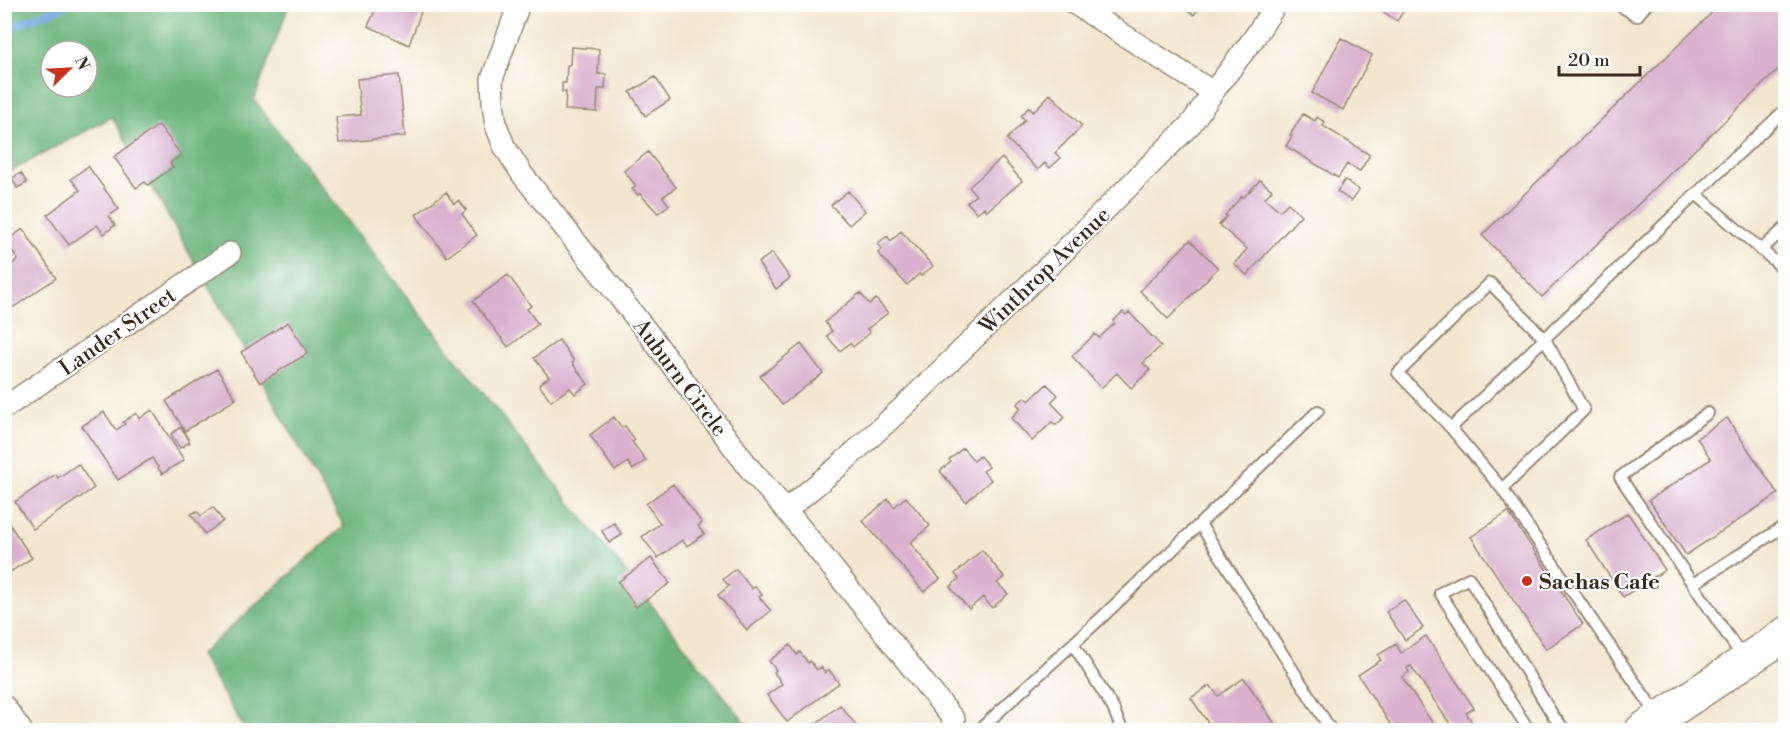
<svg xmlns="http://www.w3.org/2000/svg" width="1790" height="735" font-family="'Libre Bodoni',serif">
<rect width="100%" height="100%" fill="#fff"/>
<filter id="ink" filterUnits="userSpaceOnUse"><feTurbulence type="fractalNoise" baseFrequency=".0167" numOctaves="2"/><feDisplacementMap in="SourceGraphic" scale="12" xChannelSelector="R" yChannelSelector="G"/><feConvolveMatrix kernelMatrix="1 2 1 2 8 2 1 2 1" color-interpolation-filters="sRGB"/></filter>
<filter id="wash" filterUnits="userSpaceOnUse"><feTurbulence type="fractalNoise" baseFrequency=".008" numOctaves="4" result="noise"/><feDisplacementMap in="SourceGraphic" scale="24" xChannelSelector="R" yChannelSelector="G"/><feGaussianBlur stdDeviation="1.35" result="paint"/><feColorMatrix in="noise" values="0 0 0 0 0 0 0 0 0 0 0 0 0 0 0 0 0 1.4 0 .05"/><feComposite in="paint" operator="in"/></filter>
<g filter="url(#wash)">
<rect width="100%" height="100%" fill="#f3e6ce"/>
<!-- forest -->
<path fill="#6cb57b" stroke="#54704c" stroke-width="1.5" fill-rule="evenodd" d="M132 4 139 8 144 4 289 5 254 100 417 310 751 730H245L200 655 344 526 112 117 5 174V5ZM51 51H87V87H51Z"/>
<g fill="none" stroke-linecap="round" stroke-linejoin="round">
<!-- stream -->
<path stroke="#71a7df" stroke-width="8" d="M4 30 69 4"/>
</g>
<g id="blocks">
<!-- building -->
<path fill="#d9b1cf" d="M378 4H413L422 9 409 45 368 26Z
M1179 4H1201L1194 15Z
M1372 4H1408L1397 21Z
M1721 4H1786V62L1542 297 1482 235Z
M1341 38 1372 55 1343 110 1312 93Z
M571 47 599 49 598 74H606L605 89H598L597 112 565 110 566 92H562V83H566L567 65H570Z
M399 75 405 136 339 143 336 117 361 115 357 79Z
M655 77 670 100 645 116 630 92Z
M1050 94 1082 126 1055 153 1061 158 1050 168 1045 163 1038 170 1007 139 1025 120 1021 116 1029 107 1033 112Z
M1303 114 1315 121 1317 117 1325 122 1323 126 1370 155 1360 171 1347 164 1338 178 1286 146 1292 136 1290 135Z
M159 125 181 155 170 163 173 167 148 185 145 182 136 188 114 157Z
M648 152 676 187 663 197 669 205 658 213 640 194 638 195 632 189 636 186 624 171Z
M1002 158 1022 181 987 211 984 207 977 213 967 202 976 195 969 187Z
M88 166 119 209 109 216 115 225 104 234 97 225 69 245 47 215 80 190 71 179Z
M21 173 27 183 17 188 12 178Z
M1260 180 1272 190 1265 198 1280 211 1288 203 1301 215 1247 275 1234 264 1247 249 1219 225 1227 216 1225 215 1242 196 1244 197Z
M1345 180 1359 190 1351 201 1337 191Z
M848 191 865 211 849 225 831 205Z
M446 192 454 204 459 200 466 210 462 214 477 235 447 257 416 215Z
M23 229 56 278 5 313V269L18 260 6 241Z
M901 231 933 266 921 276 919 274 907 285 878 253 882 249 877 244 887 236 891 241Z
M1190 240 1218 268 1168 319 1140 291Z
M772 253 790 278 776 289 758 263Z
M508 275 531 306 527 309 538 324 508 347 473 301Z
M860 293 869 304 876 299 888 313 867 329 870 333 853 347 850 343 840 351 827 336 832 331 825 322Z
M1123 312 1126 315 1129 312 1161 346 1143 363 1150 370 1131 388 1117 373 1101 388 1072 356 1095 334 1099 338 1115 323 1113 321Z
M288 322 308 353 260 383 241 352Z
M559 340 574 361 572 363 588 384 575 394 570 388 551 401 539 385 549 377 534 358Z
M801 344 823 373 782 405 760 376Z
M217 369 236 399 185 431 166 401Z
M1047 384 1058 395 1051 402 1065 417 1056 425 1052 422 1032 441 1011 418 1021 408 1017 404 1025 397 1029 401Z
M152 410 184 460 162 474 152 458 118 480 82 426 104 412 116 430 125 424 123 422 136 413 139 419Z
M614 417 622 428 625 426 635 440 632 442 646 460 633 470 628 462 615 471 590 435Z
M1727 418 1778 494 1686 555 1649 500 1711 459 1697 438Z
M181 427 190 442 180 448 171 434Z
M963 448 974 461 980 456 989 467 983 471 991 480 966 502 940 471 951 462 949 460Z
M78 464 94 488 33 529 15 502 56 474 58 478Z
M673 484 702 523 698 526 704 534 687 546 682 540 658 558 642 537 660 523 646 504Z
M906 497 930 526 910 543 940 579 924 592 863 521 888 499 894 507Z
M213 507 223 521 205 534 191 514 197 511 201 516Z
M1508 512 1583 624 1546 649 1471 537Z
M1628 513 1665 570 1623 597 1586 540Z
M4 516 32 558 4 576Z
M614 523 622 535 609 543 602 531Z
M982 550 1004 577 997 583 1008 594 992 608 983 597 969 609 950 587 959 579 955 574Z
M651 558 670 583 636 607 618 582Z
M736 569 752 589 755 586 762 595 759 597 771 611 747 630 718 595 729 586 723 579Z
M1404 600 1423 628 1405 640 1386 612Z
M1426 636 1474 708 1466 713 1472 722 1460 730H1454L1411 666 1407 668 1409 672 1402 677 1437 730H1394L1358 675 1381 660 1378 655 1396 644 1401 653Z
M790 645 797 655 800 652 808 663 810 661 817 670 821 667 825 673 829 670 839 683 787 722 767 695 782 684 774 672 776 670 769 661Z
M1244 678 1279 730H1213L1191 698 1210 685 1218 696Z
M840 705 860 730H812L810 728Z"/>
</g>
</g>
<g filter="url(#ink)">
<use href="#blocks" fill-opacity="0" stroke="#978876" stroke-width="1.5"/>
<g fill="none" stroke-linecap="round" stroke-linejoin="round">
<!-- service casing -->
<g stroke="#978876" stroke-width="14">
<path id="service" d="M1617 4 1637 16 1647 4
M1786 109 1696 194 1786 271
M1761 250 1786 227
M1708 413 1620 477 1743 658
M1451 428 1398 373 1490 283 1545 339 1584 410 1502 489
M1200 524 1331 730
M1693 584 1783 527 1786 530
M1073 644 1113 708 1122 730
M1658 716 1502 489 1451 428 1696 194
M979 730 1100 619 1318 411
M1529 730 1440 593 1469 578 1554 717 1565 730"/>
</g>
<!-- minor casing -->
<g stroke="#978876" stroke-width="24">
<path id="minor" d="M519 4 492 79 493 103 496 125 504 146 522 174 648 333 750 469 786 510 954 720
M1075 4 1213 92
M4 408 230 253
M786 510 839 466 898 412 1061 254 1191 124 1213 92 1254 38 1276 4
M4 706 21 730"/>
</g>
<!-- primary casing -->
<g stroke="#978876" stroke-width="36">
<path id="primary" d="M1642 730 1786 634"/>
</g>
<!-- service -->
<use href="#service" stroke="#fff" stroke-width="10"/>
<!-- minor -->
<use href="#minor" stroke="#fff" stroke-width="21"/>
<!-- primary -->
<use href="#primary" stroke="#fff" stroke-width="33"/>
</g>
</g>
<!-- markers -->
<circle fill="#c8321e" stroke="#fff" stroke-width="2" cx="1527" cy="581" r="6"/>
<g text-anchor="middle" stroke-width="4.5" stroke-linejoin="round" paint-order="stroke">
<!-- street labels -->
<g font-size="22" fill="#3b2a1e" stroke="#fff">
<text transform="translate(1044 270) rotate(-44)" y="8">Winthrop Avenue</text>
<text transform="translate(117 331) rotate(-35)" y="8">Lander Street</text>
<text transform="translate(681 377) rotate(53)" y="8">Auburn Circle</text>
</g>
<!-- poi labels -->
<g font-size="22" font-weight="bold" fill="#3b2a1e" stroke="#fff" text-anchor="start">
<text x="1539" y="589">Sachas Cafe</text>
</g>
</g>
<!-- margin -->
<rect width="1790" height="735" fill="none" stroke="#fff" stroke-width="24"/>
<!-- north arrow -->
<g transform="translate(69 69) rotate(66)"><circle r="28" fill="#ffffff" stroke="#b1aaa5" stroke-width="1.5"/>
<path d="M0-4.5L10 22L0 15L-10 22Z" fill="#c8321e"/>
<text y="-9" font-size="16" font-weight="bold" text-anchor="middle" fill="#3b2a1e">N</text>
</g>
<!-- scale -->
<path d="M1559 66v9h81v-9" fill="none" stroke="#3b2a1e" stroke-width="3"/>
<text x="1568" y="66" font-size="18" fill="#3b2a1e" stroke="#ffffff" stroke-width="4.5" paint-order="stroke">20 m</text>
</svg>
